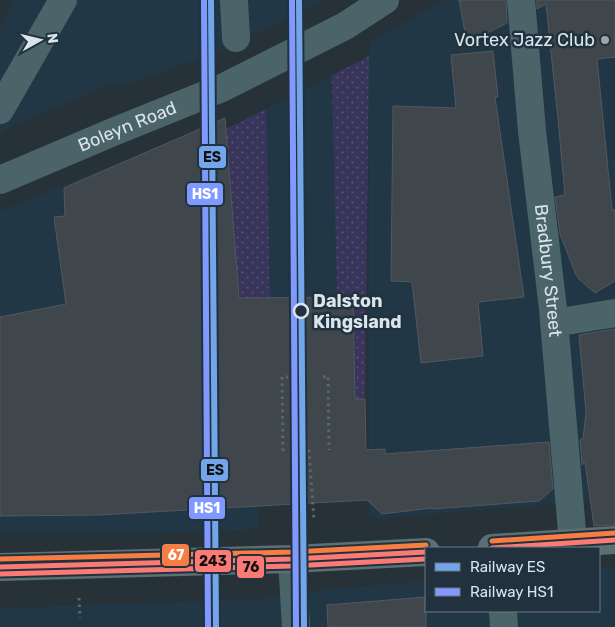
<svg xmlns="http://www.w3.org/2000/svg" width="615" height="627" font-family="Rubik,sans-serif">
<defs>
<pattern id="green-dots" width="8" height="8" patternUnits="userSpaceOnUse" patternTransform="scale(1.25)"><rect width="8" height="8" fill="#38345a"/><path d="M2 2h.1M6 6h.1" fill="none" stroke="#545172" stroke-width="1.8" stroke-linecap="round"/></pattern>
</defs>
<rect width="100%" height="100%" fill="#273138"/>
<!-- built -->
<path fill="#213746" d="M13 0H322L220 51 121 87 112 84 3 130 0 134V28Z
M445 0H615V499L369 519V112L365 399 366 482 257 506 259 529 140 534 0 533V211L225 119 227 129 369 56 370 41Z
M599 568H615V627H0V608L263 599 338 588 426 581V611H599Z"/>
<!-- green -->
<path fill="url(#green-dots)" d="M369 56 365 399H355L353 297H337L332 75Z
M266 109 270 297 253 298 246 392 226 129Z"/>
<!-- building -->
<path fill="#3f464c" stroke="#525860" d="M459 0H506L507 23 467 43Z
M537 0H615V57L597 59 612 210H615V281L595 293 580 280 576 275 560 234 555 197 565 195 558 119 546 4 537 9Z
M493 51 498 97H495L524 297 478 302 483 356 421 363 412 282 391 281 393 106 456 108 451 55Z
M225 118 239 298 353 297 355 399H365L366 450 385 449V454L549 442 553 489 539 501 432 509V508L382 514 367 500 97 515 0 516V317L66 304 54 217 65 216 64 188Z
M615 329V525L594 526 585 462 582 465 580 440 583 439 586 412 579 335Z
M426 597V627H328L327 605Z"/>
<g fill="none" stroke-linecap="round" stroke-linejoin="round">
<!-- path -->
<path stroke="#57696e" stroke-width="3" stroke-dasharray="2.5 4" stroke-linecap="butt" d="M323 377 328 376 329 450
M309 450 314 520
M283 451 282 377H288
M79 598 80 618"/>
<!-- minor -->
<g stroke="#4b646a" stroke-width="28">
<path d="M234 0 236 38"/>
<path id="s1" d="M521 0 532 131 553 309 573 543"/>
<path d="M0 110 63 0"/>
<path id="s2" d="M0 180 113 132 222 88 345 26 385 0"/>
<path d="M554 323 615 313"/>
<path d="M292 559 296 627"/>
<path d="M503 611 504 627"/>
</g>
<!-- highway -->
<path stroke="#5b6f74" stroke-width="28" d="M492 548 615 540
M0 567 292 559 426 552"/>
<!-- bus-1 casing -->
<g stroke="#21323e" stroke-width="9">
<path id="bus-1" d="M492 548 615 540
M0 567 292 559 426 552"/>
</g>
<!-- bus-2 casing -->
<g stroke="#21323e" stroke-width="9">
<path id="bus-2" d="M0 574 292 566 426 559"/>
</g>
<!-- bus-3 casing -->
<g stroke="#21323e" stroke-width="9">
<path id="bus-3" d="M492 541 615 533
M0 559 292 552 426 545"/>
</g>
<!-- bus-1 -->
<use href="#bus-1" stroke="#fc7a76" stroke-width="5"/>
<!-- bus-2 -->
<use href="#bus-2" stroke="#fc7a76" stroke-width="5"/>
<!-- bus-3 -->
<use href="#bus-3" stroke="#f77d43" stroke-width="5"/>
<!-- rail-1 casing -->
<g stroke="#21323e" stroke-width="10">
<path id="rail-1" d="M211 0 216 627
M299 0 304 627"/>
</g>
<!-- rail-2 casing -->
<g stroke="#21323e" stroke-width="10">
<path id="rail-2" d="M204 0 208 627
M292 0 296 627"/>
</g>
<!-- rail-1 -->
<use href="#rail-1" stroke="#73a5eb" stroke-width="6"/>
<!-- rail-2 -->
<use href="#rail-2" stroke="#8099ff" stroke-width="6"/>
</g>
<!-- markers -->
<circle fill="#9ba5ac" stroke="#21323e" stroke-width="2" cx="605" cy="40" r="5"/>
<circle fill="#21323e" stroke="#d9e4eb" stroke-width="2.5" cx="301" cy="311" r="7"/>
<g text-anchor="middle" stroke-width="5" stroke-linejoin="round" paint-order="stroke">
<!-- poi labels -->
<g font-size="18" fill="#d9e4eb" stroke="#21323e" text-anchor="end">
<text x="595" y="46">Vortex Jazz Club</text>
</g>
<!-- street labels -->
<g font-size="18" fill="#d9e4eb" stroke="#21323e">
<text dy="6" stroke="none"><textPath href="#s2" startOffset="138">Boleyn Road</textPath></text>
<text dy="6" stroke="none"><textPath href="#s1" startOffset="272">Bradbury Street</textPath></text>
</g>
<!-- stop labels -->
<g font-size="18" font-weight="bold" fill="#d9e4eb" stroke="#21323e" text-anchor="start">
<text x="313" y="307">Dalston<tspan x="313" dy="21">Kingsland</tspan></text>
</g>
</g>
<g stroke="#21323e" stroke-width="2">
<rect x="198" y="145" width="29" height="24" rx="5" fill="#73a5eb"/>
<rect x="186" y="182" width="38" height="24" rx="5" fill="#8099ff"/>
<rect x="200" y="458" width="29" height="24" rx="5" fill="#73a5eb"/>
<rect x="188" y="496" width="38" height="24" rx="5" fill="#8099ff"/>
<rect x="161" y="543" width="29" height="24" rx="5" fill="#f77d43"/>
<rect x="194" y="549" width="38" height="24" rx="5" fill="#fc7a76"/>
<rect x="236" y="555" width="29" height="24" rx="5" fill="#fc7a76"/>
</g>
<g font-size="14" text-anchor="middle" font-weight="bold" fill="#fff">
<text x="205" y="199">HS1</text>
<text x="207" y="513">HS1</text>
<text x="176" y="560">67</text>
</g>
<g font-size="14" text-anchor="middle" font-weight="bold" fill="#111">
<text x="212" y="162">ES</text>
<text x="215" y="475">ES</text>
<text x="213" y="566">243</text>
<text x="251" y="572">76</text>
</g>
<!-- legend -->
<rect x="425" y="547" width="175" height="65" fill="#21323e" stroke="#6b7983"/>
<rect x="435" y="563" width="25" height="8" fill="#73a5eb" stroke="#6b7983"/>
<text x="470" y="572" font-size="15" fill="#d9e4eb">Railway ES</text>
<rect x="435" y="588" width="25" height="8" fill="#8099ff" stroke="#6b7983"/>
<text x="470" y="597" font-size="15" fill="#d9e4eb">Railway HS1</text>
<!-- north arrow -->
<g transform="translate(40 40) rotate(82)" stroke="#21323e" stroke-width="4" paint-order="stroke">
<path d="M0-4L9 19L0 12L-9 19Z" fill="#d9e4eb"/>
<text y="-8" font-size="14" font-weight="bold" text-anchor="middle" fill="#d9e4eb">N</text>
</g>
</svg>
